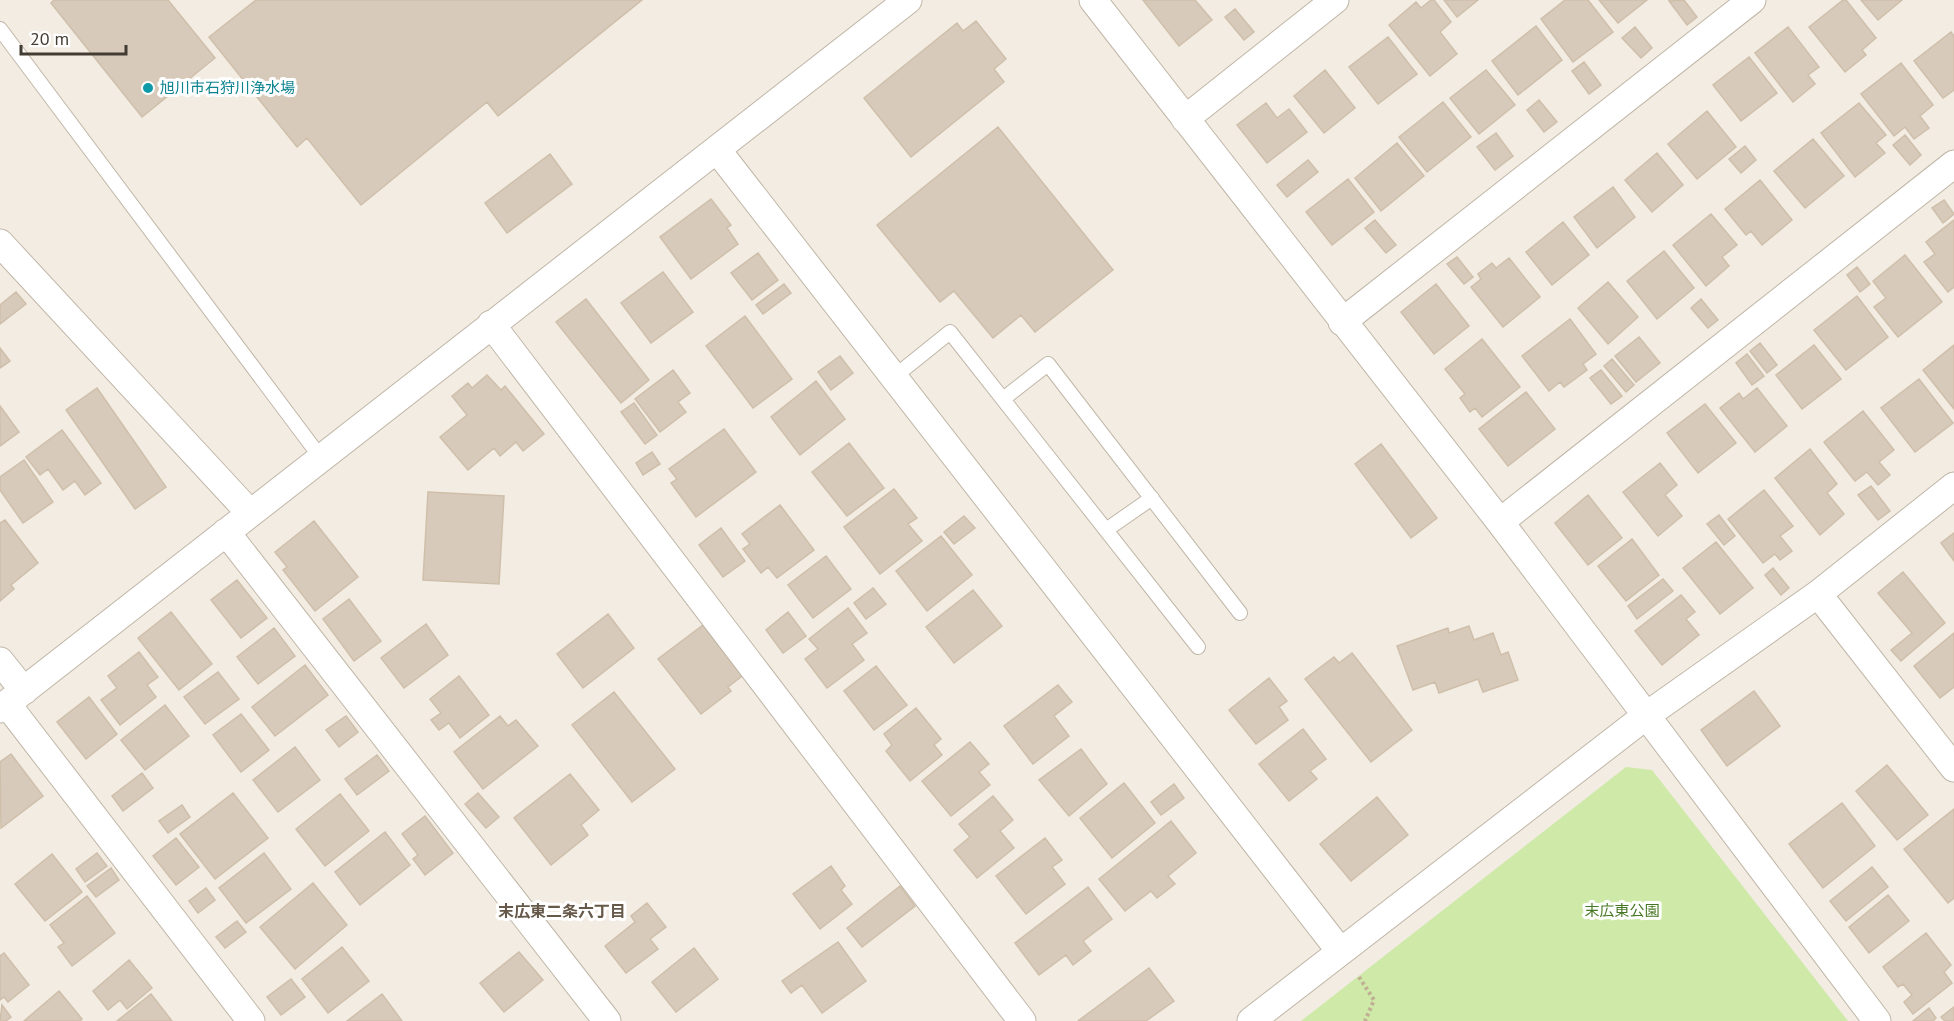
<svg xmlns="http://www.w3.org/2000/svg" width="1954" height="1021" font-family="'PT Sans','Noto Sans JP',sans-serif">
<rect width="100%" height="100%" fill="#f2ece2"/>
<!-- green -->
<path fill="#cee9a8" d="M1626 767 1652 770 1848 1021H1301Z"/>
<!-- building -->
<path fill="#d7caba" stroke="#cfbfaa" stroke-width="1.5" d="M54 0H168L215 58 142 117 51 3Z
M256 0H642L498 116 487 102 361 205 307 138 297 147 209 37Z
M1143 0H1195L1212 20 1179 46Z
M1431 0H1434L1451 22 1440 32 1457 54 1430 76 1389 25 1416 2 1421 8Z
M1444 0H1478L1457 17Z
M1565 0H1588L1613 32 1573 62 1541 19Z
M1599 0H1647L1618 23Z
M1684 0 1697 17 1687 25 1669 1Z
M1843 0H1846L1876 38 1862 50 1866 55 1845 72 1809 27Z
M1861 0H1902L1878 20Z
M1235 9 1254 32 1244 40 1225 17Z
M976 21 1006 59 994 69 1004 82 911 157 864 98 957 23 963 31Z
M1536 26 1562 60 1518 95 1492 61Z
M1635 27 1652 48 1641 58 1622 38Z
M1788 27 1819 67 1808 75 1815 84 1793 102 1755 53Z
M1951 32 1954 36V90L1943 98 1914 61Z
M1388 37 1417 74 1378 104 1349 67Z
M1749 57 1777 93 1741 121 1713 85Z
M1584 62 1601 85 1589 94 1572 71Z
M1901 63 1933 105 1920 116 1929 128 1914 139 1905 127 1894 136 1861 94Z
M1325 70 1355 108 1324 133 1294 96Z
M1486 70 1515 105 1479 134 1450 98Z
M1539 100 1557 122 1544 132 1527 110Z
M1443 102 1471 137 1427 172 1399 137Z
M1266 103 1277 118 1289 109 1307 132 1267 163 1237 125Z
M1859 103 1886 135 1876 143 1885 153 1855 177 1821 133Z
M1707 111 1736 147 1697 179 1668 144Z
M998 127 1113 270 1035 332 1021 315 993 338 954 291 940 302 877 225Z
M1496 133 1513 156 1495 170 1477 147Z
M1905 135 1921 155 1910 165 1893 145Z
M1813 139 1844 176 1805 208 1774 171Z
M1397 143 1424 176 1381 211 1355 178Z
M1745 146 1756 160 1741 173 1729 159Z
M1657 153 1683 185 1652 212 1625 180Z
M550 154 572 184 507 233 485 203Z
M1308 160 1318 172 1287 197 1277 185Z
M1348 179 1374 212 1332 245 1306 212Z
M1760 180 1792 220 1762 245 1751 231 1746 235 1725 209Z
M1613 187 1635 217 1597 248 1574 217Z
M711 199 731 225 727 228 738 244 691 279 660 237Z
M1944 200 1954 214 1943 223 1932 208Z
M1711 214 1737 245 1722 257 1729 266 1706 286 1673 245Z
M1375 220 1396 245 1386 253 1365 228Z
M1954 220V287L1948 292 1924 262 1935 254 1926 242Z
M1563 222 1589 255 1552 285 1526 252Z
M1664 251 1694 288 1657 319 1627 281Z
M758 253 778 280 752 300 731 273Z
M1905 255 1942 302 1898 337 1874 307 1886 298 1873 281Z
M1457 257 1473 277 1464 284 1447 264Z
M1509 258 1540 297 1503 327 1471 287 1481 279 1478 274 1492 263 1496 268Z
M1857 267 1870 284 1860 292 1847 275Z
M663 272 693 312 651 343 621 303Z
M1608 282 1638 317 1608 344 1578 308Z
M784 284 791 293 763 314 756 305Z
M1436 284 1469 326 1434 354 1401 312Z
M16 292 26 304 0 324V305Z
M1857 296 1888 337 1846 370 1814 330Z
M586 299 649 380 621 403 556 322Z
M1701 299 1718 320 1708 328 1691 308Z
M745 316 792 379 753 408 706 346Z
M1570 319 1596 354 1583 364 1587 370 1564 387 1560 382 1549 391 1522 356Z
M1639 337 1660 363 1636 382 1615 356Z
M1482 339 1520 387 1482 417 1475 408 1470 412 1460 398 1465 394 1445 369Z
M1760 343 1777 365 1767 373 1750 351Z
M1814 345 1841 379 1802 409 1776 375Z
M1954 345V409L1923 370Z
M0 348 10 361 0 368Z
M1747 354 1764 376 1752 385 1736 363Z
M840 356 853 373 831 390 818 372Z
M1612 359 1634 385 1626 392 1604 366Z
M673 370 690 393 678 402 686 412 660 432 635 399Z
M1601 370 1622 396 1611 404 1590 378Z
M487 375 501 390 505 386 544 434 523 451 516 442 500 456 494 448 468 470 440 437 467 415 452 396 468 383 472 388Z
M1919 379 1953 423 1915 452 1881 408Z
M816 381 845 419 800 455 771 417Z
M97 388 166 487 135 509 66 410Z
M1757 388 1787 426 1755 452 1720 408 1739 393 1743 399Z
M1526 392 1555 429 1508 466 1479 429Z
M634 403 657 435 645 444 621 412Z
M1705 404 1736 443 1698 473 1667 433Z
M0 406 19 432 0 446Z
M1863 411 1894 450 1879 462 1890 475 1878 485 1867 472 1855 481 1824 442Z
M724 429 756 472 696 517 671 483 677 479 669 469Z
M62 430 101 483 85 495 75 481 63 490 48 469 40 475 26 457Z
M849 443 884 488 847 516 812 472Z
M1381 444 1437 518 1411 538 1355 464Z
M1810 449 1837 484 1827 493 1844 514 1820 535 1775 478Z
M652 452 660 464 643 475 636 463Z
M24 460 53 502 23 523 0 490V477Z
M1660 463 1677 485 1665 495 1682 516 1658 536 1623 492Z
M1871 486 1890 511 1878 520 1858 495Z
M894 489 917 518 908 524 922 541 880 574 844 527Z
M1764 490 1793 526 1780 536 1792 551 1780 560 1775 554 1763 563 1728 519Z
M428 492 504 496 499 584 423 580Z
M1588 495 1622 538 1588 565 1555 523Z
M780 505 814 550 777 578 768 567 761 573 743 549 750 544 742 534Z
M1719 515 1735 536 1724 545 1707 524Z
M964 516 975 528 954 544 944 532Z
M5 520 38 563 11 585 14 589 0 601V523Z
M314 521 358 577 315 611 283 570 287 567 275 552Z
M721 528 745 561 723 577 699 545Z
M1954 533V561L1941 543Z
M941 536 972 575 927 611 896 571Z
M1632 539 1659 575 1626 601 1598 566Z
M1716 542 1753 588 1720 614 1683 568Z
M826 556 851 589 813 618 788 585Z
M1773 568 1789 588 1781 595 1765 575Z
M1903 572 1945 623 1901 661 1891 650 1912 633 1878 593Z
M1663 579 1673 591 1637 619 1628 606Z
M237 580 267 618 241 638 211 600Z
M873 588 886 604 866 619 854 603Z
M973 590 1002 626 954 663 926 627Z
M1681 595 1695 612 1686 619 1699 635 1662 665 1635 631Z
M349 599 381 641 354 661 323 619Z
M848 608 867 633 852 644 864 660 827 688 805 659 818 649 809 639Z
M171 612 212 664 179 690 138 638Z
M788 612 806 636 783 653 766 630Z
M608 614 634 648 583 688 557 654Z
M426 624 448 655 404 688 381 658Z
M703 625 742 676 728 687 731 691 701 714 658 659Z
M1469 626 1474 640 1493 633 1501 655 1508 652 1518 680 1483 692 1478 679 1439 693 1435 682 1413 690 1397 646 1448 628 1449 633Z
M274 628 295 656 258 684 237 657Z
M1954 633V687L1940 698 1914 666Z
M139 652 158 677 147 685 156 697 120 725 101 700 117 688 108 676Z
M1352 653 1412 730 1371 762 1305 679 1334 657 1339 663Z
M305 665 328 695 275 736 252 707Z
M876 666 907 705 874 730 844 691Z
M218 672 239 699 205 724 184 697Z
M459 676 489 715 460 738 449 723 439 730 431 720 441 713 430 699Z
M1269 678 1287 701 1279 707 1288 720 1256 744 1229 710Z
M1058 685 1072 702 1054 716 1069 736 1033 764 1004 726Z
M1754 691 1780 726 1727 766 1701 730Z
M614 692 675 769 632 802 572 725Z
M89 697 117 734 86 759 57 722Z
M165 705 189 736 145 770 121 740Z
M916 708 941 739 934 745 942 755 910 781 886 751 892 745 884 734Z
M241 714 269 750 241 772 213 735Z
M346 716 358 732 339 747 326 730Z
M500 716 508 726 516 720 538 746 483 789 454 752Z
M1303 729 1326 759 1310 771 1317 779 1289 801 1259 764Z
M970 742 989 764 979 772 990 785 951 816 922 781Z
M295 747 320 780 278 812 253 780Z
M1081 749 1107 784 1069 816 1039 780Z
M11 754 43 796 1 828 0 762Z
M377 755 389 771 357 795 345 779Z
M1887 765 1928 815 1897 840 1856 791Z
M142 773 153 788 123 811 112 796Z
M570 774 599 810 581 825 588 835 551 865 514 818Z
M1124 783 1155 823 1112 858 1080 818Z
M1174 784 1184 798 1161 815 1151 802Z
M233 793 268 838 215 879 180 834Z
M478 793 499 817 486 828 465 804Z
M340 794 369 831 325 866 296 829Z
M993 796 1013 820 1000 831 1014 848 977 878 954 850 970 837 959 824Z
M1377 797 1408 835 1351 881 1320 844Z
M1842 803 1875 846 1823 888 1789 844Z
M182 805 190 817 168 833 159 821Z
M1954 809V898L1948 903 1904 849Z
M425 816 453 853 425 875 413 859 418 855 402 834Z
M1171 821 1196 853 1168 876 1175 884 1157 898 1151 891 1125 911 1099 879Z
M385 832 410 865 360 905 335 872Z
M176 838 199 867 176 885 153 856Z
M1045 838 1062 860 1052 867 1065 884 1026 914 996 876Z
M97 853 107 866 85 882 76 869Z
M264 853 291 889 246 923 219 888Z
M52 854 82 892 45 921 15 884Z
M831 866 845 886 841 890 852 904 820 929 793 894Z
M1872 867 1888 887 1846 921 1830 901Z
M111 868 119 880 96 897 87 886Z
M313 883 347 925 295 969 260 927Z
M900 886 915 906 862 947 847 928Z
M1088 887 1112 919 1083 941 1091 951 1073 965 1066 955 1039 975 1015 943Z
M206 888 215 900 198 913 189 901Z
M1888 895 1909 921 1869 953 1849 927Z
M87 896 115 933 72 966 58 947 64 943 50 925Z
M647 903 666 927 650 939 658 949 626 973 605 946 635 922 631 916Z
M237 921 246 932 225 948 216 937Z
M1926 933 1951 965 1944 972 1952 983 1913 1014 1904 1002 1912 995 1903 984 1898 987 1883 967Z
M838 942 866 981 822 1013 802 985 791 993 782 981Z
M342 947 369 981 328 1013 302 979Z
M694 948 718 979 676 1012 652 982Z
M519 952 543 980 504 1012 480 983Z
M4 953 29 985 8 1002 4 997 0 1000V956Z
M129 960 152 988 127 1009 120 1000 108 1010 93 991Z
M1149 968 1174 1001 1146 1021H1078Z
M291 979 305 997 281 1015 267 997Z
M59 991 82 1019 80 1021H24Z
M151 994 172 1021H117Z
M382 994 402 1021H347Z
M2 1005 11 1017 6 1021H0Z
M1954 1007V1021H1945L1941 1017Z
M1929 1008 1936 1018 1933 1021H1913Z"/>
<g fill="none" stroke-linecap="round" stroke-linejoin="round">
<!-- lane casing -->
<g stroke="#c0b6a7" stroke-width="16">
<path id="lane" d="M0 29 321 458
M894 377 950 332 1198 647
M1003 399 1048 364 1240 613
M1106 530 1152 498"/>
</g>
<!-- street casing -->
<g stroke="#c0b6a7" stroke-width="29">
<path id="street" d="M1093 0 1500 522 1877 1021
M1185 119 1335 0
M718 151 1340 951
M0 243 250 513
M1342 322 1752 0
M491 324 1022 1021
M1500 522 1954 164
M226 532 607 1021
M1818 594 1954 768
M0 661 24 691
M7 704 251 1021
M0 709 908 0
M1251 1021 1647 715 1818 594 1954 486"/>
</g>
<!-- path -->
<path stroke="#c0af95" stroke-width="4" stroke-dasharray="3 3" stroke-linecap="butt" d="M1359 977 1374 1000 1365 1021"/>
<!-- lane -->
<use href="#lane" stroke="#fff" stroke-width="14"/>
<!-- street -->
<use href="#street" stroke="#fff" stroke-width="27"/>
</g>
<!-- markers -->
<circle fill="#0f9aa8" stroke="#fff" stroke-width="2" cx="148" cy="88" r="6"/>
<g text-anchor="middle" stroke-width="6" stroke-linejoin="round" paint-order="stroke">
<!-- culture labels -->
<g font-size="15" fill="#0d838f" stroke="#fff" text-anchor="start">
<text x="160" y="93">旭川市石狩川浄水場</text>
</g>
<!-- park labels -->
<g font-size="15" fill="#477724" stroke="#fff">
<text x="1622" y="916">末広東公園</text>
</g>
<!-- neighbourhood labels -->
<g font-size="16" font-weight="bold" fill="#665949" stroke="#fff">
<text x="562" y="917">末広東二条六丁目</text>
</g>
</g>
<!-- scale -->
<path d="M21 45v9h105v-9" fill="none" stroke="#433c32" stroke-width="3"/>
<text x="30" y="45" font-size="18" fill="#433c32" stroke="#ffffff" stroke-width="4.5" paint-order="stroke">20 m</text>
</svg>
